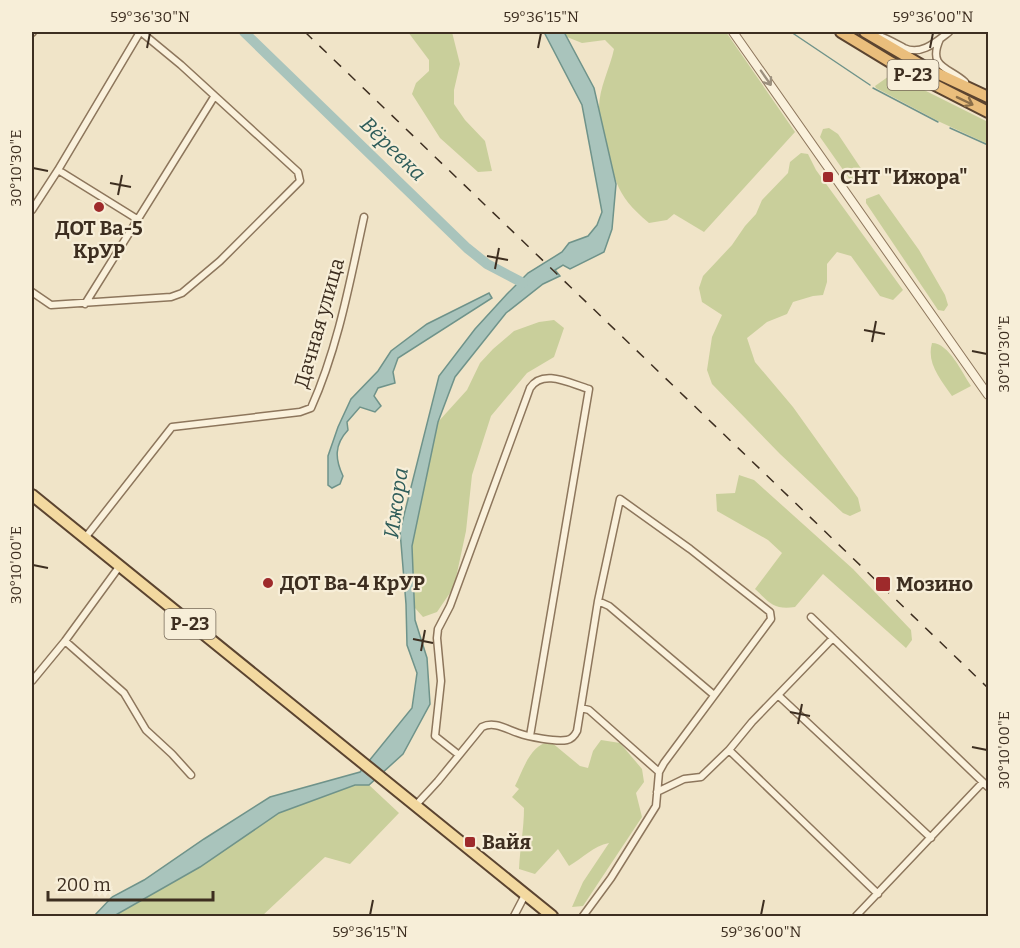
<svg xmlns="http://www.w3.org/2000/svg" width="1020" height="948" font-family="Bitter,serif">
<rect width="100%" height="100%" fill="#f0e4c8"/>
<!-- green -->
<path fill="#c9cf9b" d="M408 32H452L460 64 454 90V104L465 120 485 141 492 171 478 172 440 138 412 94 416 83 429 71V60Z
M564 32H726L795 132 704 232 674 214 667 220 649 223C613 193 615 178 605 135 603 126 599 116 599 108 599 88 610 68 614 49L605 40 582 43 567 37Z
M892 74 988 122V144L940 122 876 88 875 86Z
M829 128 838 134 864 173V178L860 183 853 184 820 137 823 129Z
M801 153 808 154 816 170 903 290 893 300 880 296 851 256 837 252 827 264V282L823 295 813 296 793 302 787 314 767 322 747 338 755 362 793 407 858 498 861 511 850 516 843 513 780 454 712 384 707 370 712 337 722 315 702 302 699 288 703 276 732 245 745 226 756 214 762 200 788 173 790 162Z
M879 194 919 250 945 295 948 305 944 311 938 310 866 203V199Z
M554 320 564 328 554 357 527 373 491 416 472 475 466 531 454 587 437 612 423 617 415 608 412 546 438 422 467 390 480 363 493 349 514 331 539 322Z
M932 343C949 343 962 373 971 386L952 396C941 380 926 363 932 343Z
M739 475 754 480 853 569 911 630 912 640 906 648 823 574 795 607C774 610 770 603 755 589L782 553 768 540 717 511 716 494 735 493Z
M601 740 620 743 642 769 644 782 636 793 642 817 583 906 572 907 583 882 609 843C593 846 583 858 569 866L558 849 535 874 519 869C520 848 524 829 524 808L512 797 519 789 515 786C523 771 530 743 551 742L580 766 588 768 593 751Z
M355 784 369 785 399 813 350 864 325 857 262 916H114L200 867 279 813Z"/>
<!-- water -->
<path fill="#a9c4bc" stroke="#6f938a" stroke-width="1.5" d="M544 32H564L594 88 616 184 612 229 604 252 570 269 563 265 555 270 560 276 543 284 506 313 455 377 438 422 412 546 415 620 427 658 430 704 403 754 369 785H355L279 813 200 867 114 916H94L112 897 144 880 204 839 270 797 360 772 412 708 417 673 407 645 406 604 400 531 439 376 475 329 507 294 528 273 562 252 569 243 588 236 597 225 602 212 582 105Z
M489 293 492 298 398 358 393 372 395 383 378 388 374 396 381 406 375 412 360 407 347 422 348 430C334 445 335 459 343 476L340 484 332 488 328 485V456L338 427 351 399 378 371 391 351 427 324Z"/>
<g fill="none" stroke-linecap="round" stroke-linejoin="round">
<!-- stream -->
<path stroke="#6f938a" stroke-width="1.5" d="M791 32 870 85
M873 88 938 122
M950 128 988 145"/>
<!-- river -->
<path stroke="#a9c4bc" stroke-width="10" d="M244 32 467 248 487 264 523 283"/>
<!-- minor casing -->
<g stroke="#8d765c" stroke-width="9">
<path id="minor" d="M32 33 33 32
M877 35C887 38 895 43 904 48 921 56 936 42 949 32
M940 39C927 68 949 67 965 82
M58 170 137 219
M32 210 58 170 140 32
M32 292 51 305 171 297 182 293 220 261 300 181 298 172 181 65 141 32
M85 304 214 97
M85 538 172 427 300 412 311 408C338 348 350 281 364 217
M811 617 988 787
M65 641 124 693 146 730 172 754 191 775
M32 681 65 641 119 567
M779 696 931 838
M581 708 589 710 659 772
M729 750 878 894
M459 755 435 736 441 681 437 638 438 629 450 606 530 388C543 368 571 384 589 389L530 736
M657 792 684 779 701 777 729 750 752 722 833 638
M415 806 438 781 482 727C494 721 506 729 518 733 529 737 556 742 567 740 572 739 575 735 577 731L598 601 609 606 714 695
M514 916 525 895
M583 916 611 878 656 806 659 772 664 763 771 619 770 612 690 549 620 499 598 601
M856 916 983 782"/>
</g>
<!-- tertiary casing -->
<g stroke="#8d765c" stroke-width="10">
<path id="tertiary" d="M733 32 988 395"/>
</g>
<!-- primary casing -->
<g stroke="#5b4430" stroke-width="14">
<path id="primary" d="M32 495 552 916"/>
</g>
<!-- trunk casing -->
<g stroke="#5b4430" stroke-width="14">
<path id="trunk" d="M841 32 892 63 988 112
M865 32 928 69 988 97"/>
</g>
<!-- minor -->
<use href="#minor" stroke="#faf1dc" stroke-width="6"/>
<!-- tertiary -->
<use href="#tertiary" stroke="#faf1dc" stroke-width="8"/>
<!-- primary -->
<use href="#primary" stroke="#f3d9a0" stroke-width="10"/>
<!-- trunk -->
<use href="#trunk" stroke="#eabe7c" stroke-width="10"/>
<!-- rail -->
<path stroke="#3d2e20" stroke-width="1.5" stroke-dasharray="10 10" stroke-linecap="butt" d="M305 32 988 688"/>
</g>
<!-- one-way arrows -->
<defs><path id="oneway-shaft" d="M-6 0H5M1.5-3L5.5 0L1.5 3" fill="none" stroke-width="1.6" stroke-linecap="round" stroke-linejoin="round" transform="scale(1.5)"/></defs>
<use stroke="#9c907e" href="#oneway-shaft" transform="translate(766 78) rotate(55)"/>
<use stroke="#8b6f49" href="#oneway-shaft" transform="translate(965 101) rotate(26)"/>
<!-- ticks -->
<path fill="none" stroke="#3d2e20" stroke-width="2" d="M147 48 150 33M538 48 541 33M930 48 933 33M33 168 48 171M110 183 131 187M118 195 122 175M487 256 508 260M495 269 499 248M864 330 885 334M872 342 876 321M972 351 987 354M33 565 48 568M413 639 433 643M421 651 425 630M790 712 810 716M798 724 802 704M972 747 987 750M370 915 373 900M761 915 764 900"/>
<!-- markers -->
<g fill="#9e2a2b" stroke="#f7eed8" stroke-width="2">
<rect x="822" y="171" width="12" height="12" rx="3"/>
<circle cx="99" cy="207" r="6"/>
<circle cx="268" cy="583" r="6"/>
<rect x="875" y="576" width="16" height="16" rx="3"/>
<rect x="464" y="836" width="12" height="12" rx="3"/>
</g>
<g text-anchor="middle" stroke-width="4.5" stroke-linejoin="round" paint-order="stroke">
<!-- shield labels -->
<g fill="#f7eed8" stroke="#756857" stroke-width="1.5">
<rect x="887.5" y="60" width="51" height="30" rx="4.5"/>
<rect x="164.5" y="609" width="51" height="30" rx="4.5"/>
</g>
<g font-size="18" font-weight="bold" fill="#3d2e20">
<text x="913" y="81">Р-23</text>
<text x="190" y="630">Р-23</text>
</g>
<!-- poi labels -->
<g font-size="20" font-weight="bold" fill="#3d2e20" stroke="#f7eed8" text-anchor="start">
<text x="840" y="184">СНТ "Ижора"</text>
<text x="99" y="235" text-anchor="middle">ДОТ Ва-5<tspan x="99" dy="23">КрУР</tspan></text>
<text x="280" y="590">ДОТ Ва-4 КрУР</text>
<text x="896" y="591">Мозино</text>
<text x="482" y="849">Вайя</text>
</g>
<!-- street labels -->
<g font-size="20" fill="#3d2e20" stroke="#f7eed8">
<text transform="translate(319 323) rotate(-74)" y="7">Дачная улица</text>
</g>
<!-- water labels -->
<g font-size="21" font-style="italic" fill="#2f5d5a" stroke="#f7eed8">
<text transform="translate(393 149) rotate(44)" y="7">Вёревка</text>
<text transform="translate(396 503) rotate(-82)" y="7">Ижора</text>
</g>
</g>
<!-- border -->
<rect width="1020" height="948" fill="none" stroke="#f7eed8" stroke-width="66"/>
<!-- scale -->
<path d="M48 891v9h165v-9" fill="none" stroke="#3d2e20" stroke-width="3"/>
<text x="57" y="891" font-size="18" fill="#3d2e20" stroke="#f7eed8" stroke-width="4.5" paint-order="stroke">200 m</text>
<rect x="33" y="33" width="954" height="882" fill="none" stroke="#3d2e20" stroke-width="2"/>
<g font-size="15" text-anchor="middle" fill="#3d2e20">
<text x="150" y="22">59°36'30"N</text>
<text x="541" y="22">59°36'15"N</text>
<text x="933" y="22">59°36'00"N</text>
<text transform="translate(16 168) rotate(-90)" y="5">30°10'30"E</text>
<text transform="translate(1004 354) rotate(-90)" y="5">30°10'30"E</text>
<text transform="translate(16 565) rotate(-90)" y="5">30°10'00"E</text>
<text transform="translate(1004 750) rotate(-90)" y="5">30°10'00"E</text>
<text x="370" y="937">59°36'15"N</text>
<text x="761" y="937">59°36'00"N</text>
</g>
</svg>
